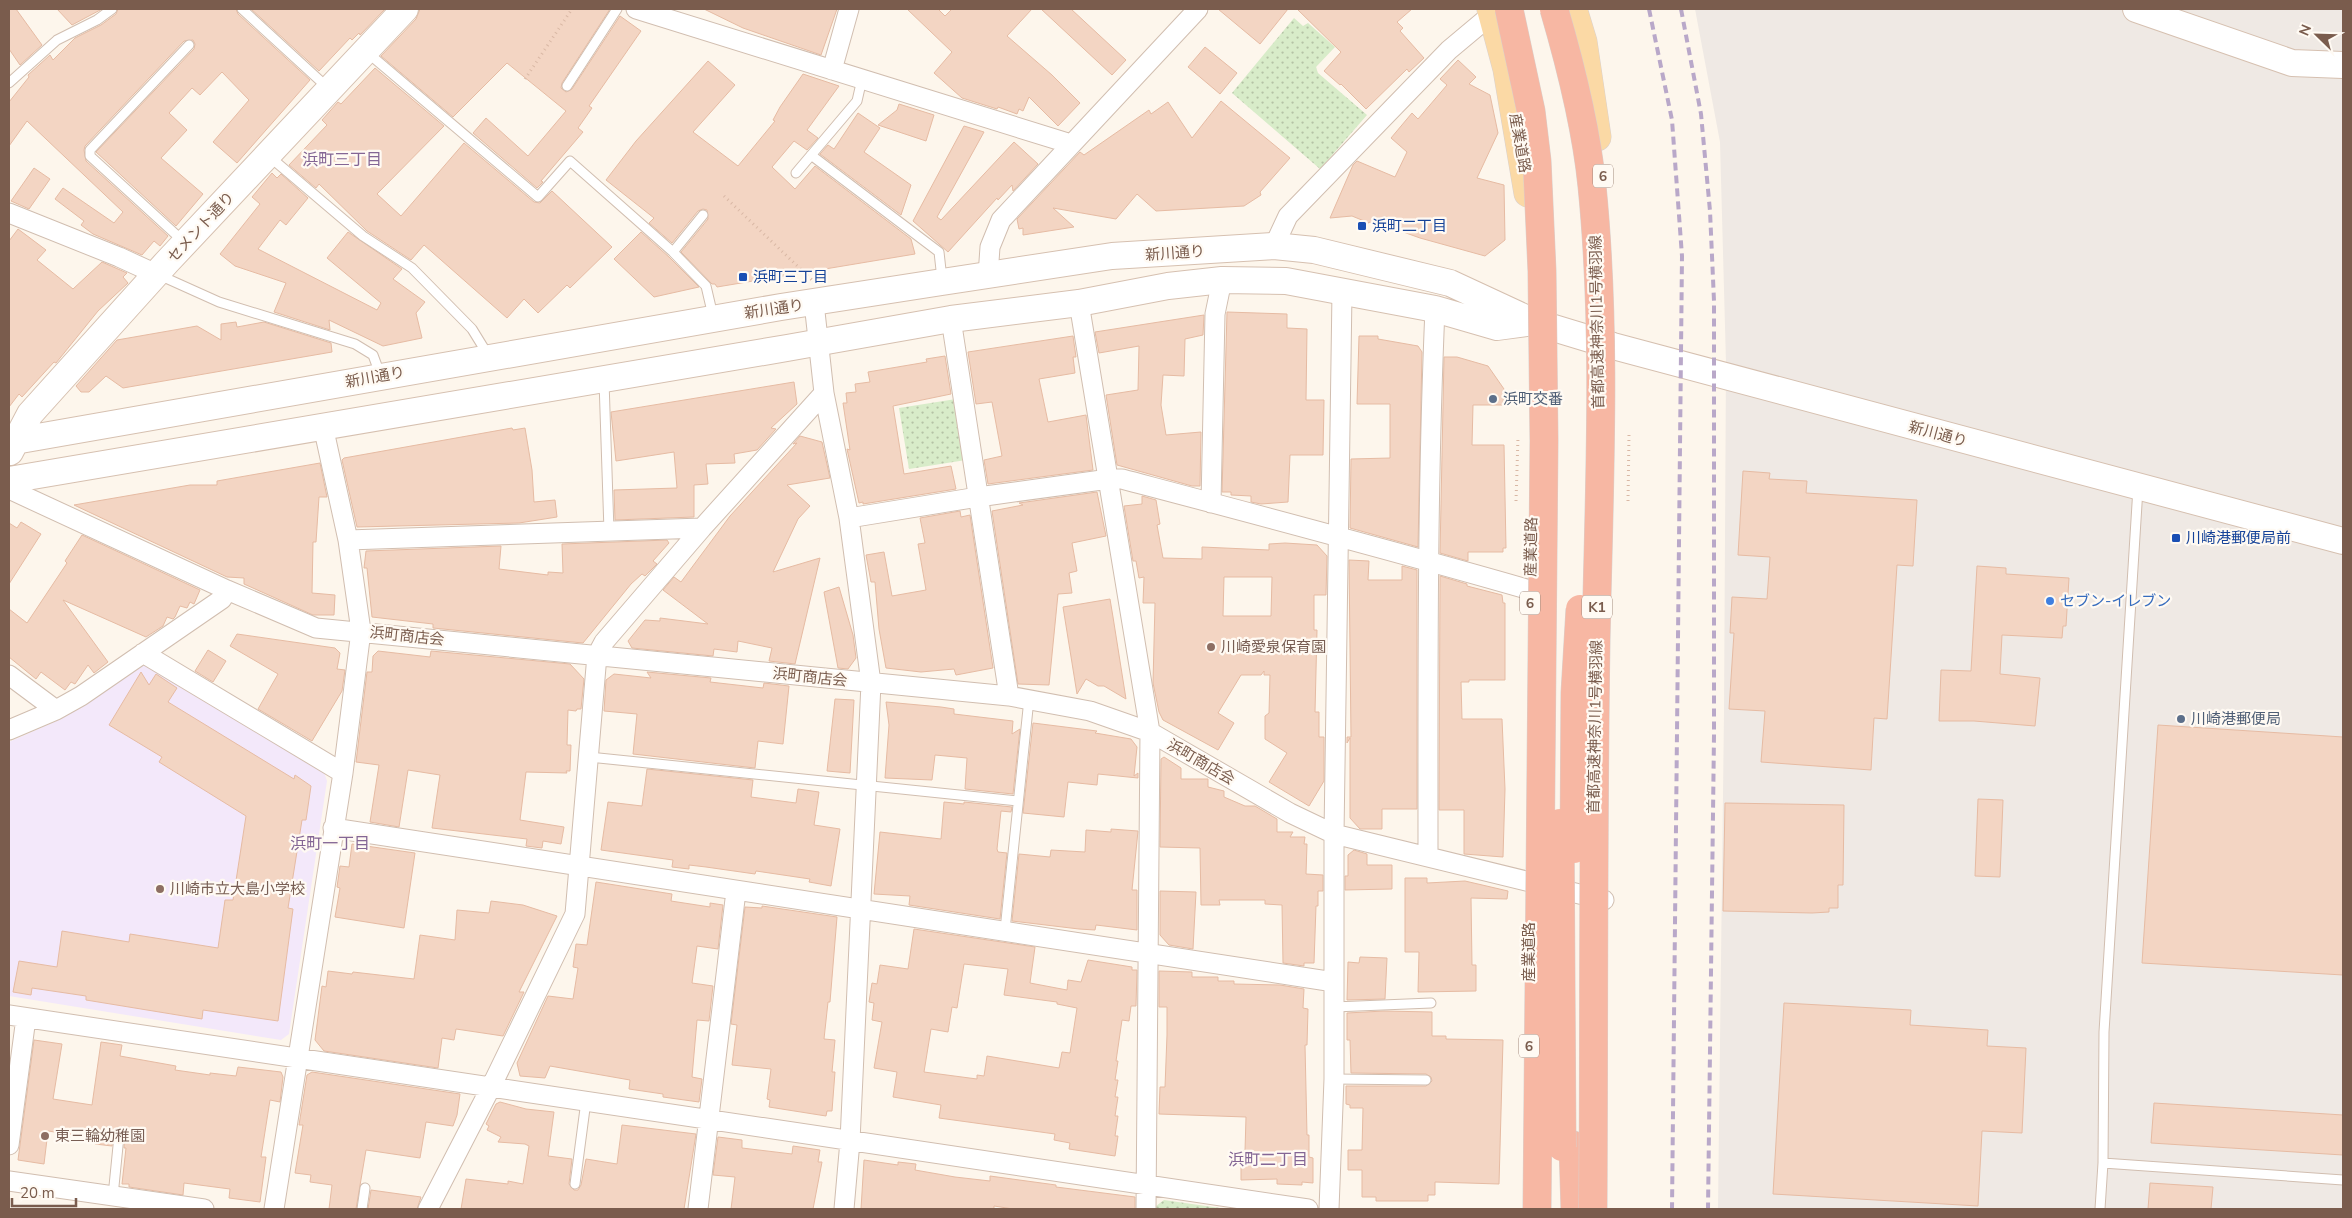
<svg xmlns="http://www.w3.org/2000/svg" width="2352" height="1218" font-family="'Nunito Sans','Noto Sans JP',sans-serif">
<defs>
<pattern id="park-dots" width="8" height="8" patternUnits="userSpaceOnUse" patternTransform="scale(1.25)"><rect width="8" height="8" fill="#d8ecc9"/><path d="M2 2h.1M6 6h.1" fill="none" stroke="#b4c2a5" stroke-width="1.8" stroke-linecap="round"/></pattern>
</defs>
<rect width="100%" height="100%" fill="#fdf6ec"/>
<!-- industrial -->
<path fill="#efe9e4" d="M1695 9H2343V1209H1718L1724 712 1726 363 1720 142Z"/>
<!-- education -->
<path fill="#f3e8fa" d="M143 666H152L323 769 327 781 289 1034 281 1040 9 996V742L61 719Z"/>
<!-- park -->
<path fill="url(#park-dots)" d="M1294 18 1303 26 1308 23 1335 47 1316 67 1318 73 1367 115 1320 169 1232 93Z
M956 399 966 460 909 469 899 408Z
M1164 1200 1227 1209H1156V1206Z"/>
<!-- building -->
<path fill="#f3d5c3" stroke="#e6bba3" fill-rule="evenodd" d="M9 9H16L42 45 20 65 9 49Z
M57 9H102L72 25Z
M118 9H236L238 14 310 80 237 163 213 142 249 100 222 72 200 95 192 88 169 113 187 130 161 158 203 194 176 226 96 152 194 49 195 44 193 40 184 41 85 146 84 150 86 161 168 236 160 246 154 241 142 255 93 234 81 225 84 221 55 199 63 188 114 223 123 212 27 121 9 146V102L29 77 28 75 50 55 53 60 75 38 101 25 116 14Z
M251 9H385L360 35 359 33 352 40 350 38 319 71Z
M420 9H610L562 83 561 88 566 92 572 89 620 16 641 31 589 106 592 108 578 128 583 132 541 181 543 182 537 188 473 133 486 118 528 156 566 111 507 63 453 117 381 56 416 19Z
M704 9H837L821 55 743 28Z
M907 9H938L945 16 952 9H1032L1007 36 1052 75 1080 103 1058 126 1029 97 1023 111 1019 109 1017 114 998 107 997 109 962 98 934 73 952 52Z
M1041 9H1071L1126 60 1112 75Z
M1218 9H1288L1260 44Z
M1297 9H1412L1397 22 1403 28 1400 31 1424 58 1409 72 1407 69 1366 109 1341 84 1340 85 1324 71 1341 52Z
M1205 47 1237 73 1220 94 1188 67Z
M1458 60 1476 77 1469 84 1490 95 1498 133 1477 178 1504 185 1505 240 1485 256 1420 238 1381 224 1380 226 1369 222V223L1352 216 1330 218 1353 165 1357 161 1395 177 1407 152 1391 138 1412 113 1418 119 1447 85 1440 79Z
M708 61 735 85 693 132 738 166 775 121 773 120 780 107 803 74 839 86 807 130 818 138 807 150 794 141 772 167 795 189 815 166 911 239 915 254 717 287 715 284H712L681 252 708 219 707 210 703 209 698 211 672 243 649 223 654 218 606 180 636 141Z
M375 68 444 126 377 194 401 216 464 143 534 202 540 203 552 191 612 247 570 288 567 285 538 313 524 299 507 318 424 245 411 260 367 231 319 184 316 188 289 165 327 125 322 120 338 102 341 104Z
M1221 101 1290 158 1260 192 1261 195 1244 206 1156 211 1137 194 1116 219 1053 208 1074 227 1023 235V228L1019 229 1017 219 1080 152 1084 155 1149 110 1151 114 1168 102 1192 138Z
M899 104 934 115 926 141 878 125 897 110Z
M858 113 880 128 864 152 911 185 901 215 820 154 828 145 834 149Z
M964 126 984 132 937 217 941 220 1014 142 1038 164 1013 191 1012 185 998 200 997 198 948 252 913 221Z
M34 168 50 179 29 209 11 201Z
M272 173 277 178 281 174 308 198 286 225 280 220 258 249 377 310 381 303 327 258 348 232 402 269 393 279 425 302 416 313 422 338 383 346 329 320 330 330 274 312 286 283 235 266 220 254 260 204 252 197Z
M18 229 46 250 37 260 73 289 102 262 127 273 123 277 128 283 98 311 56 363 54 362 22 397 19 394 9 407V241Z
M641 232 669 257 699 287 654 297 614 259Z
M1227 312 1287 314V328L1307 329 1306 400H1324L1323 455H1290L1288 502 1261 504 1251 502V496L1231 495V492H1222Z
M1204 315 1203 335 1185 339 1184 376 1163 375 1161 405 1166 435 1201 432 1200 486H1192L1117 465 1106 395 1138 390 1139 346 1099 353 1095 332Z
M236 322 237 327 264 322 331 343 332 352 123 388 106 376 89 392H81L76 386 117 340 197 326 221 340V324Z
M1073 336 1076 357H1073L1075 373 1039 379 1048 422 1086 415 1093 470 988 484 984 460 1002 456 992 402 976 404 968 352Z
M1359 336H1378V339L1418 346 1422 352 1418 547 1350 528 1351 459 1390 458V404H1357Z
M945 356 951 394 893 406 904 474 951 466 956 489 863 504V502L859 503 847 449 850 450 843 403H847L846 393 856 392 855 384 870 382 868 372 927 362 926 359Z
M1444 357H1457L1488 366 1504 389 1503 405H1473L1472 445H1504L1506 548H1503V552H1468V561L1440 553Z
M794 382 797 404 771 428 776 429 757 450 734 454 735 463 706 464 708 484 694 485V517L615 520 614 490 677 488 674 452 616 461 611 412Z
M512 428 513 430 525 428 532 470 534 502 555 500 557 517 519 523 357 527 342 460 344 458Z
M800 436 822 442 830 478 787 485 810 506 798 519 773 572 820 558 795 664 769 661 772 648 738 641 737 652 714 649 713 656 632 648 628 641 645 620 660 621V618L708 624 663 590 674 577 681 582 730 516 797 443 793 444Z
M320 463 327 497H319L316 542H313L312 593 335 595 334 615H313L244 584V578L227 577 74 505 190 485H217V481Z
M1743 471 1770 473 1769 479 1807 481 1806 493 1917 500 1913 566 1897 565 1887 719 1874 718 1871 770 1761 762 1765 711 1729 709 1734 633H1730L1732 597 1767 599 1770 557 1738 555Z
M1097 492 1106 536 1072 543 1077 571 1069 573 1072 593 1058 594 1049 685 1018 684 992 511 1023 505 1019 503Z
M1142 496 1156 500 1160 524 1157 525 1163 558 1202 559V547L1269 550V544L1285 543 1317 545 1327 556 1326 595H1314V630H1317L1315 712H1319V737H1324V781L1309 806 1269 782 1287 753 1265 739V716L1269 713 1270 675H1264V671L1261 675H1241L1218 713 1234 723 1218 750 1163 720 1159 712 1153 683 1155 603H1143L1144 577 1139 578 1136 561H1133L1124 506 1142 504ZM1224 577H1272L1271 616H1223Z
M960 511 961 517 970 515 993 668 956 675 954 669 921 672 886 668 879 629 875 582H871L866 555 884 552 892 596 926 590 918 544 925 543 920 518Z
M21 522 41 534 9 584V523L17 528Z
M82 535 200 590 194 604 190 602 187 608 180 606 175 617 173 619 167 617 163 626 146 637 63 600 108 662 94 673 88 665 75 684 71 682 65 690 41 672 36 679 9 657V609L27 623 67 563 65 561Z
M667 540 669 543 653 561 657 564 645 576 642 574 631 584 583 643 433 628V624L372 617 367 568H364L366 551 501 546 499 569 548 575V572L563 573 562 544Z
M1349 560 1369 561 1368 580H1402V566L1417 570V809H1382V829H1360L1350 818V738L1347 743V737H1351Z
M1977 566 2006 568V574L2069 578 2066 626H2063L2062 638 2002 635 2000 674 2040 678 2035 726 1974 721H1939L1941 670 1971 671Z
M1440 576 1467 584V586L1502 595 1503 603H1505V680H1469V682H1461L1462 719H1502L1505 789 1503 857 1464 854V810H1439Z
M839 587 853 635 856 658 848 669 838 668 824 592Z
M1110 599 1113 617 1126 699 1104 686H1098L1086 679 1077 694 1063 607Z
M237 634 335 648 340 653 337 669 345 670 342 691 312 741 258 709 278 674 230 646Z
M208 650 226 661 213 682 195 671Z
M378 651 430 657 431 651 570 664 584 679 581 709H577L576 711 568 710 567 745H571L570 771H566L567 773 526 772 520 820 564 827 561 844 543 841 542 848 526 846 527 839 432 828 440 775 408 770 399 827 370 822 379 765 356 762 367 672H372L373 656Z
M141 672 149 685 156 674 177 688 168 702 294 779 295 775 311 786 306 820H302L288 908 293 909 278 1021 203 1010 202 1019 86 1000V996L32 988 31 995 13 992 19 961 57 967 62 931 129 942 130 934 218 948 225 900H233L246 816 159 762 162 757 109 725Z
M647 672 711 678 710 682 763 688 764 683 789 686 783 744 758 741 755 768 633 754 637 714 604 711 606 680 614 674 651 678Z
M835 699 854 700 850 773 827 771Z
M886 702 941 707 954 709V714L1013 721 1012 734 1020 729 1013 794 965 789 967 758 935 755 932 780 885 778 889 725Z
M1033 723 1097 731 1095 733 1131 739 1137 747 1134 776 1138 773V778L1098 774 1097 785 1068 782 1064 817 1023 813Z
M2158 725 2343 737V975L2142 963Z
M1164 757 1181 768V779H1208V787L1224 791V797L1245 806H1255L1277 819V832H1293L1290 837H1305L1304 844H1307L1306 874 1323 875V891H1318V906H1316L1314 963H1304V966L1283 963 1282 905 1265 904V900H1219L1220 905H1201L1200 848 1160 847 1161 759Z
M647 769 753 780 751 797 796 803 798 789 819 792 814 825 840 829 831 886 809 882 810 879 756 871 755 874 706 867 689 865V869L672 867 673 860 601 850 608 802 642 806Z
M1978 799 2003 800 2000 877 1975 876Z
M944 802 964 804V802L1012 807 1011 812 1001 811 997 849 998 852 1007 853 1000 919 909 905 910 896 874 894 880 832 941 839Z
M1725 803 1844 805 1843 885H1838V908H1829V912L1812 913 1723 911Z
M1111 829 1138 831 1132 890H1137V930L1096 925 1095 930 1079 929 1012 921 1019 854 1050 857 1051 850 1085 852 1086 830 1111 832Z
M352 844 415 853 404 928 335 917 340 888 337 887 340 866 349 867Z
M1354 850 1367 854V865H1392V889L1345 890V876H1348V855Z
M1405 878H1427V883L1465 881 1508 891 1507 899 1471 898 1472 965H1476V991L1418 992 1419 952H1405Z
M596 882 672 894 671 901 710 907V903L723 905 718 949 697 946 692 983 713 986 709 1021 697 1020 692 1077 702 1079 699 1102 663 1097V1094L629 1089 630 1080 550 1066 545 1078 520 1076 517 1063 548 996 573 999 578 968 573 967 576 944 587 945Z
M1160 891 1196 892 1193 949 1169 945 1160 935Z
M491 901 523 905 557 916 519 992H524L503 1036 456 1029 454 1040 442 1038 438 1068 324 1051 315 1040 322 986 326 987 328 971 352 974 353 972 414 979 420 935 455 940 457 910 489 913Z
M762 906 837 917 830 1002H828L824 1039 835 1040 832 1072H835L832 1111H827L826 1116 769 1107 770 1100 767 1099 771 1069 732 1065 737 1025 731 1024 745 907 762 908Z
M914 929 1035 947 1030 983 1067 990 1068 980 1081 982 1088 960 1132 967V970H1137L1136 1006H1131L1129 1021 1122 1020 1116 1061H1118L1115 1080H1118L1115 1097H1118L1115 1116H1118L1115 1136H1118L1115 1156 1069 1149 1070 1143 1054 1140 1055 1134 939 1118 941 1105 893 1097 897 1072 874 1068 882 1022 872 1020 874 1003 869 1002 872 983 877 984 880 965 908 969ZM964 964 1008 969 1004 995 1057 1002V1004L1077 1008 1070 1053 1062 1052 1059 1068 987 1056 984 1076 977 1075V1079L924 1072 931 1029 948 1032 952 1007 957 1008Z
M1360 957 1387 958 1385 999 1347 1000 1348 962 1359 963Z
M1159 971 1192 972V977H1218V981H1234V984L1280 985 1304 989 1303 1008 1308 1009 1307 1045H1305L1307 1135H1309V1157L1313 1158V1183L1302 1182V1185L1277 1184V1179L1241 1180V1151H1245L1246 1117 1159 1114 1160 1087H1165L1167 1035V1007H1159Z
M1784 1003 1911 1010 1910 1025 1988 1030 1987 1046 2026 1048 2022 1133 1982 1131 1978 1206 1773 1194Z
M1384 1011 1432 1012V1036H1446V1039L1503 1040 1499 1184 1435 1182V1195H1428V1201H1376V1197H1362V1170H1348V1150H1362L1363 1108H1350V1105L1346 1104V1086H1426L1432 1081 1431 1077 1426 1074 1351 1073 1350 1040H1347V1013Z
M34 1040 62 1044 53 1099 92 1105 101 1042 122 1045 120 1056 176 1066 175 1070 210 1075V1073L236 1076 238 1067 281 1072 283 1077 280 1102 270 1100 261 1157H266L260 1202 229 1198 230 1189 184 1183 183 1195 129 1187V1184H122L126 1148H124L125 1134 120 1130 114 1133 112 1146 95 1144 96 1138 48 1131 44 1164 18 1160Z
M312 1072 460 1094 457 1115 453 1126 426 1122 420 1158 366 1150 356 1209H329L332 1185 310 1182 311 1175 295 1173 303 1125H299L307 1075Z
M500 1102 526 1109 554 1112 548 1156 572 1159 569 1184 574 1190H578L581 1185 586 1159 617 1164 622 1125 696 1134 684 1209H461L466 1179 508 1184V1181L523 1184 529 1146 525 1144 498 1142 501 1137 487 1130 489 1126 486 1124 496 1104Z
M2154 1103 2343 1115V1155L2151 1143Z
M718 1137 742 1140V1148L792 1154 793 1146 820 1150 818 1162H822L813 1209H731L735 1177 713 1175Z
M864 1160 898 1165V1162L916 1164 915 1170 955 1177 990 1181V1176L1056 1185V1187L1135 1197V1209H1013L994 1206V1209H861Z
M2150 1183 2213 1187 2211 1209H2148Z
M371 1190 421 1197 417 1209H368Z"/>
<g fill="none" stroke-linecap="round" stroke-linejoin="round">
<!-- lane casing -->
<g stroke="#d1beb0" stroke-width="11">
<path id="lane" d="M242 9 328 88
M368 53 538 197 570 161 673 252 706 286 713 316
M9 83 57 40 97 20 112 9
M567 86 617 9
M811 155 939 252 942 279
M270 157 363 236 412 268 472 329 488 355
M796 173 857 101 862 79
M183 241 90 156V150L189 45
M673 252 703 215
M159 275 219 302 355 344 373 355 380 374
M604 381 609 531
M589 757 1018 801
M1005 930 1029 699
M1334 1007 1431 1003
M1334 1079 1426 1080
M2103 1163 2343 1180
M575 1184 586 1101
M113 1196 119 1136
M362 1209 365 1188
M2100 1209 2103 1163 2104 1032 2138 488"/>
</g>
<!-- street casing -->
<g stroke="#d1beb0" stroke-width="21">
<path id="street" d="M636 9 1071 144
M832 70 849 9
M9 213 119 257 156 274
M1274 246 1288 216 1449 50 1492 14
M988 276 990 247 1001 220 1198 9
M814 303 824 393 849 518 871 683 850 1141 844 1209
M1079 303 1150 732 1146 1209
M951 319 1009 696
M9 489 227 590 316 628 1009 696 1090 711 1150 732 1290 813 1334 834 1604 900
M1211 503 1215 314 1222 280
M849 518 978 497 1109 479H1122C1258 515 1395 551 1530 590
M348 540 702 528
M143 653 343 773
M9 675 56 710
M9 730 56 710 81 696 222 599 227 590
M333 828 1334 982
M1428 856C1428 674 1427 491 1435 309
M9 1015 1308 1209
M9 1145 26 1018
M9 1181 204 1209
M274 1209 343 773 361 631 348 540 323 426
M428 1209 491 1087 575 914 597 655 604 642 702 528 824 393
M698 1209 736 891
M1329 1209 1334 1079V834L1342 292"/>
</g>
<!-- secondary casing -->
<g stroke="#d6c0b0" stroke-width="28">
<path id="secondary" d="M2136 9 2292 63 2343 65
M9 442 781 307 942 282 1112 256 1274 246 1314 250 1450 283 1534 322 1613 346 2343 541
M10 452 30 414 167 262 405 9
M9 480 787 348 951 319 1079 303 1168 286 1222 280 1286 281 1435 309 1497 327 1534 322"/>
</g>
<!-- primary casing -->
<g stroke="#dad1cd" stroke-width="29">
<path id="primary" d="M1491 9 1507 69 1528 193
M1573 9 1583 42 1597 137"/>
</g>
<!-- highway casing -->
<g stroke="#dad1cd" stroke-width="29">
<path id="highway" d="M1573 1145 1575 1209"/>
</g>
<!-- path -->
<path stroke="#d9b8a5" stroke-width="3" stroke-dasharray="1 4" stroke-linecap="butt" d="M525 79 572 9
M724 196 812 280
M1516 501 1518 437
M1628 501 1629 434"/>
<!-- lane -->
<use href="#lane" stroke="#fff" stroke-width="9"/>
<!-- street -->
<use href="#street" stroke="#fff" stroke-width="19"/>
<!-- secondary -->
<use href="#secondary" stroke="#fff" stroke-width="26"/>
<!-- primary -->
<use href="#primary" stroke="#fbd9a5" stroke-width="28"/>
<!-- highway -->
<use href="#highway" stroke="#f7b7a3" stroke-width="28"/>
<!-- rail -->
<path stroke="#b9a8c9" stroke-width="4" stroke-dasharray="8 5" stroke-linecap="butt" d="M1649 9 1672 120 1682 256 1672 1209
M1681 9 1701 114 1710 211 1714 301V735L1708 1209"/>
<!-- highway-bridge casing -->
<g stroke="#dad1cd" stroke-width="29" stroke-linecap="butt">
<path id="highway-bridge" d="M1509 9 1531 111 1537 161 1542 271 1544 441 1537 1209
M1554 9C1571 67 1586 126 1592 186 1607 336 1599 489 1596 640 1593 830 1594 1020 1593 1209
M1560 823 1562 1147
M1574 849 1575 693 1580 609"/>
</g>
<!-- highway-bridge -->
<use href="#highway-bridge" stroke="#f7b7a3" stroke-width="28"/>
</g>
<!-- markers -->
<g fill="#1a4fb4" stroke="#fffaf3" stroke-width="2">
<rect x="1357" y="221" width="10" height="10" rx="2.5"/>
<rect x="738" y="272" width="10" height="10" rx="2.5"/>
<rect x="2171" y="533" width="10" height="10" rx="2.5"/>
</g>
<g fill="#5c6f8a" stroke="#fffaf3" stroke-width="2">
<circle cx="1493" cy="399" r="5"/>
<circle cx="2181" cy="719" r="5"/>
</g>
<circle fill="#3f7fe0" stroke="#fffaf3" stroke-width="2" cx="2050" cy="601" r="5"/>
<g fill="#8d6e63" stroke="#fffaf3" stroke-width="2">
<circle cx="1211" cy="647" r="5"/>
<circle cx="160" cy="889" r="5"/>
<circle cx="45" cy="1136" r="5"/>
</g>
<g text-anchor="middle" stroke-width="4.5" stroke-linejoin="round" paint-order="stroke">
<!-- shield labels -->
<g fill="#fffaf3" stroke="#a28b7f" stroke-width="1">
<rect x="1593" y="164.5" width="20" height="23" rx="4"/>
<rect x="1520" y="591.5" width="20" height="23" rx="4"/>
<rect x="1582" y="595.5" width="30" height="23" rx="4"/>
<rect x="1519" y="1034.5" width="20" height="23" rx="4"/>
</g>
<g font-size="14" font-weight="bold" fill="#7a5c4d">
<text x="1603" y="181">6</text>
<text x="1530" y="608">6</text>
<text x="1597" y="612">K1</text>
<text x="1529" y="1051">6</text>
</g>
<!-- street labels -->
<g font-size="15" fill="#7a5c4d" stroke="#fffaf3">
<text transform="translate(1520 143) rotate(80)" y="5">産業道路</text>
<text transform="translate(201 227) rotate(-47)" y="5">セメント通り</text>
<text transform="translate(1175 253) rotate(-4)" y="5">新川通り</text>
<text transform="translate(774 309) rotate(-8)" y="5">新川通り</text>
<text transform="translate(1597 322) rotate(-91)" y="5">首都高速神奈川1号横羽線</text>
<text transform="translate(375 377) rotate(-10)" y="5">新川通り</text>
<text transform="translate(1938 434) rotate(15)" y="5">新川通り</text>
<text transform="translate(1531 547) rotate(-89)" y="5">産業道路</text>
<text transform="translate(407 636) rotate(6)" y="5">浜町商店会</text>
<text transform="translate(810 677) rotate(6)" y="5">浜町商店会</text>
<text transform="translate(1595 727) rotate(-89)" y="5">首都高速神奈川1号横羽線</text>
<text transform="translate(1201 762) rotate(30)" y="5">浜町商店会</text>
<text transform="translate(1529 952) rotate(-90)" y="5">産業道路</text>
</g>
<!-- transit labels -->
<g font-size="15" fill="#164399" stroke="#fffaf3" text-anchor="start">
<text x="1372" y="231">浜町二丁目</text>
<text x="753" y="282">浜町三丁目</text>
<text x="2186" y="543">川崎港郵便局前</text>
</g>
<!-- service labels -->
<g font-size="15" fill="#4e5e75" stroke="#fffaf3" text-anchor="start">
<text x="1503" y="404">浜町交番</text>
<text x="2191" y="724">川崎港郵便局</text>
</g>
<!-- shop labels -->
<g font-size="15" fill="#366cbe" stroke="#fffaf3" text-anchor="start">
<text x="2060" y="606">セブン-イレブン</text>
</g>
<!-- education labels -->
<g font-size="15" fill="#785e54" stroke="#fffaf3" text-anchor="start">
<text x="1221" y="652">川崎愛泉保育園</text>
<text x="170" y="894">川崎市立大島小学校</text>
<text x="55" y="1141">東三輪幼稚園</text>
</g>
<!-- neighbourhood labels -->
<g font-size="16" fill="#846695" stroke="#fffaf3">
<text x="342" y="165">浜町三丁目</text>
<text x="330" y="849">浜町一丁目</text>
<text x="1268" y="1165">浜町二丁目</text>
</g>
</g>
<!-- border -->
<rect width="2352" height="1218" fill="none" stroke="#7a5c4d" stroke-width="20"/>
<!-- north arrow -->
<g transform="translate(2317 35) rotate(293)" stroke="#fffaf3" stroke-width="4" paint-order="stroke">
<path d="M0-4L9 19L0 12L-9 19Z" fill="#7a5c4d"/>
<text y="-8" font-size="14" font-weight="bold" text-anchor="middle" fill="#7a5c4d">N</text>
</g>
<!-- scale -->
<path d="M12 1198v8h64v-8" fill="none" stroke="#7a5c4d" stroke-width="2.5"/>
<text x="20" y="1198" font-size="15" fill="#7a5c4d" stroke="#fffaf3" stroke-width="4" paint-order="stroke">20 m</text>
</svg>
